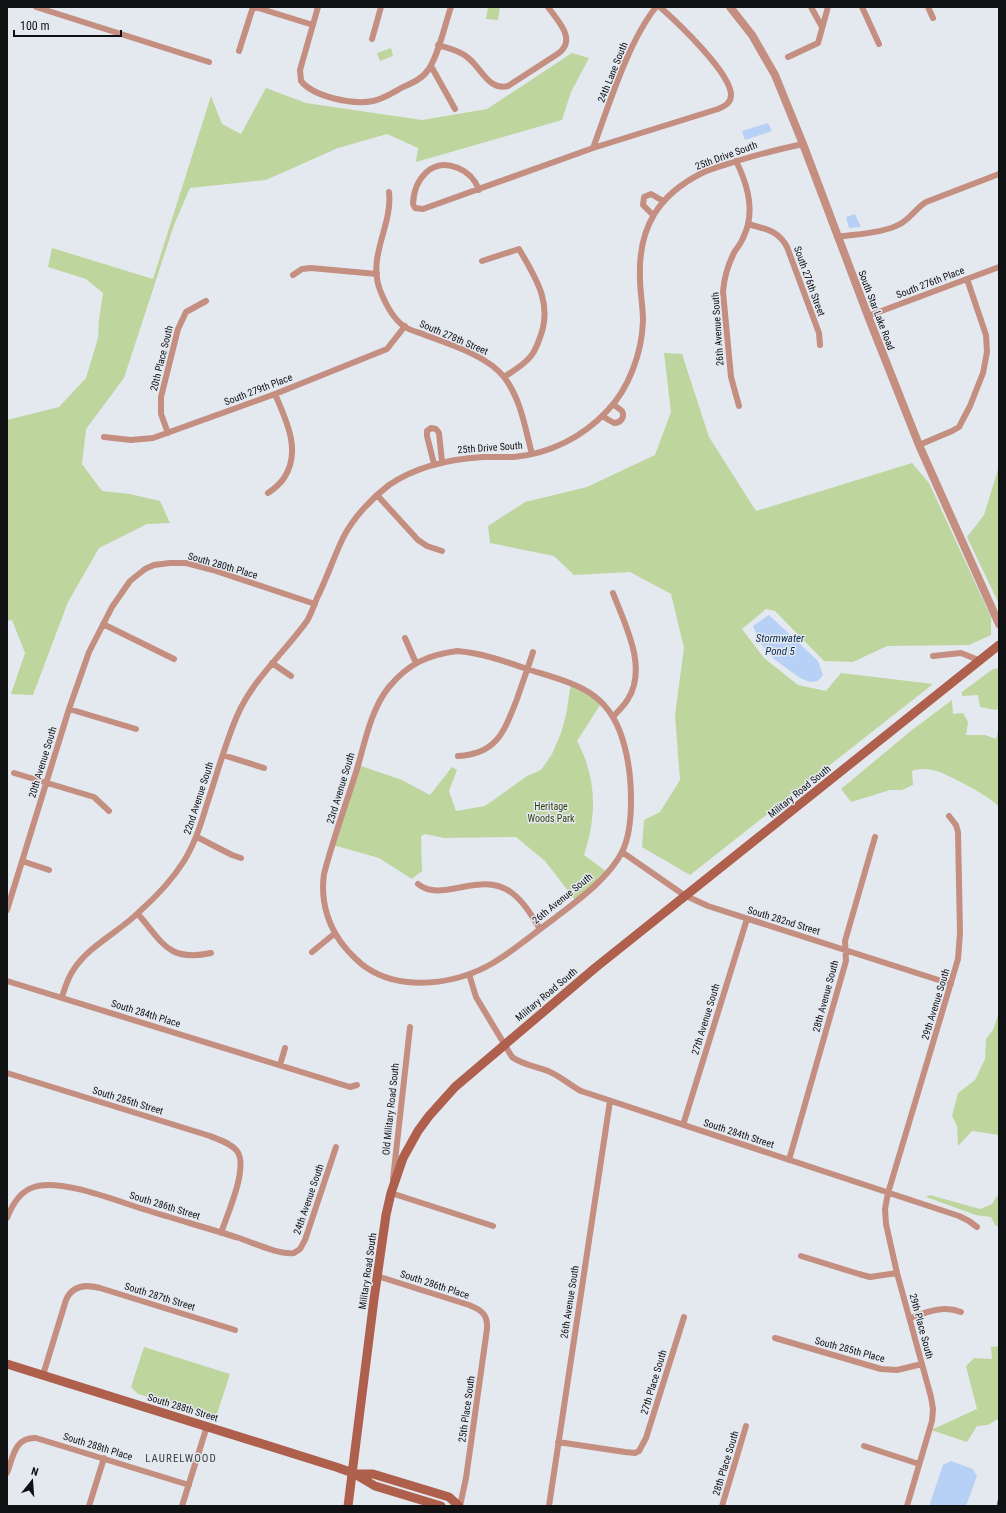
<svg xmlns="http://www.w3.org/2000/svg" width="1006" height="1513" font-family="'Roboto Condensed',sans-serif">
<rect width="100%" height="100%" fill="#e4e9f0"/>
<!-- green -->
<path fill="#bed59d" d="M488 7H500L498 20 486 19Z
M391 48 393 56 380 61 377 53Z
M572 53 589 58 571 92 562 120 416 162 418 148 387 134 338 148 266 180 190 188 174 225 124 378 86 429 82 464 102 491 130 494 160 501 170 523 147 524 99 548 68 602 33 695 11 694 25 653 12 620 7 621V420L59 407 86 378 98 338 99 320 103 293 86 279 48 267 52 248 153 279 211 96 222 124 241 134 266 88 306 103 422 120 487 109Z
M664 353 682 354 709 437 756 511 912 463 929 483 991 617V635L969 645 887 646 853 662 824 661 775 611 766 609 742 629 764 658 798 685 826 691 841 673 933 684 690 875 642 847 644 820 660 812 680 780 675 715 684 648 671 594 630 572 574 575 554 556 490 543 488 526 525 502 587 487 655 455 671 412Z
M999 466V604L967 537 984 515Z
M999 668V708L996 710 980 707 978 695 962 696V692L993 669Z
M571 683 602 702 577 741C597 778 597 816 584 855L607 872 576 901 545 861 516 837 444 838 425 834 421 836 422 872 419 873 412 879 379 858 333 845 358 765 402 780 430 795 452 767 457 770 449 791 456 811 485 806 527 776 541 770 552 754 561 733 566 715Z
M952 700 953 714 963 713 968 722 966 735H985L996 739 999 726V807C992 797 950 776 937 771 929 769 920 768 912 771L913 785 902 790H890L851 802 841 789 912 730Z
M999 1012V1135L972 1131 958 1146 957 1126 952 1116 958 1093 975 1080 985 1059 986 1039 993 1030Z
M999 1193V1227L995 1225 991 1217 976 1215 926 1197 930 1195 980 1209 992 1204Z
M999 1346 998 1419 988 1425 977 1426 967 1442 931 1430 977 1409 966 1366 974 1358 992 1359 991 1347Z
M144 1347 230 1374 216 1417 138 1394 131 1387Z"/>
<!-- water -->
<path fill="#b6d1f5" d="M768 123 772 131 745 140 742 131Z
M855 214 861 227 849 228 846 217Z
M769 615 818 661 823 675 818 681 810 682 800 678 774 659 761 644 753 626Z
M951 1461 973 1469 977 1476 966 1506H929L943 1465Z"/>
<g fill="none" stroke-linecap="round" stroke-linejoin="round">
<!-- minor -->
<path stroke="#c48e80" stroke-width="6" d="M36 7 209 62
M255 7 313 25
M318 7 300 70 301 81C314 97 353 105 373 101 383 99 394 92 403 87 412 83 422 79 428 70 438 57 445 24 451 7
M811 7 822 27
M862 7 879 44
M928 7 933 18
M372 39 381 7
M438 45C448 48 459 50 467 57 481 67 488 91 508 86L559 53C577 39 557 20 548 7
M239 51 253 7
M788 57 818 43 828 7
M431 66 455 109
M593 148C609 105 628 42 656 7
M736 161C748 185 756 213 743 238 741 243 738 247 735 251 728 264 724 278 723 292L731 377 739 406
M479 190C475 179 468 172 458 168 431 157 414 180 413 204L415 208 423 209 593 148 718 109C725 106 731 103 731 95 731 73 677 22 660 7
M389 192C393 225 367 256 380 290 385 303 393 319 405 327 412 331 418 332 425 335 449 344 488 356 504 377 521 399 525 428 532 454
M653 215 643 205 644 197 651 194 663 201
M748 224C765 229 778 230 787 247L819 333 820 345
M838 237C857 234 884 233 900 224 910 219 916 208 926 202L999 174
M482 261 519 249C536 278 554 305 539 340 537 346 534 352 531 356 524 365 513 371 504 377
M293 275 302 269 311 268 377 274
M868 316 999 267
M602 416 614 423C621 423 625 417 622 411L613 404
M168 433 161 414V397L178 329 186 312 206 301
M104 437 131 440 153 438 275 394 387 349 405 326
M919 445 952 431 959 427 970 406 983 373 987 352 986 335 967 279
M434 464 427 436V431L431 428 436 429 439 433 442 462
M268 493C274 489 280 484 284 478 302 451 286 420 275 394
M377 495 418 540 427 546 442 551
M613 593C625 625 648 667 628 699 624 706 618 711 614 716
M103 624 174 659
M405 638 416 663
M457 651C482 653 504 661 527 669 577 685 611 690 625 748 632 775 635 826 622 852 609 878 577 901 555 918 534 933 515 950 493 963 457 984 403 992 367 968 360 964 354 957 348 951 329 930 320 903 324 874 333 839 346 804 357 769 365 742 371 709 389 687 408 664 427 655 457 651Z
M933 656 961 653 981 661
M272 663 291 676
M69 709 136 729
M223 755 264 768
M458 756C497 754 504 732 517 699 522 684 528 668 533 652
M14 773 94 797 109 811
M197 837 232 855 241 858
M622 852 684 895 708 906 951 984
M22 861 49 870
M418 884C442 904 481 869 512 893 524 902 532 916 540 929
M7 910 69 709 89 652 112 607 130 581 145 569 154 565 170 563H186L213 570 315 604
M138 914C163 943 168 962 211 953
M312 952 334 934
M469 974 476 997 512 1057C523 1065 535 1066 548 1071 560 1076 570 1085 581 1091L959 1216 969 1221 977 1227
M7 981 350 1087 357 1085
M62 997C65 987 68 977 74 969 90 945 119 932 139 912 156 897 172 880 184 861 195 843 201 824 207 804 217 774 225 744 237 716 253 679 284 653 307 621 311 614 314 606 317 598 327 578 334 556 344 536 354 517 372 498 389 485 417 466 450 459 483 457 493 457 504 457 514 457 549 454 583 437 607 411 629 389 642 352 643 321 643 306 640 292 640 278 638 228 658 195 702 173 713 168 725 165 737 161 759 154 780 149 803 144
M280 1065 285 1048
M7 1073 210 1136C219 1140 231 1143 237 1151 249 1167 227 1215 221 1233
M683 1125 747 919
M789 1160 846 961 845 941 875 837
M393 1179 410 1027
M391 1190V1193L493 1226
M7 1218C12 1205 21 1191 34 1187 60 1178 117 1201 143 1209 175 1219 207 1228 239 1238 254 1243 279 1255 294 1253L300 1249 305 1240 336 1147
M801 1256 859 1274 870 1277 897 1273
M377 1276 469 1305C482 1310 488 1315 487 1329L466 1478 460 1506
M910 1318C927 1312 943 1305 961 1312
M775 1338 881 1369 897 1370 922 1364
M43 1375 66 1300C72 1286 85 1284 100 1288L235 1330
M558 1442 625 1452 635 1453 639 1451 646 1438 684 1317
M864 1446 919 1464
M7 1473C13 1458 14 1437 36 1438L189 1485
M89 1506 104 1458
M182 1506 207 1426
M549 1506 610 1101
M722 1506 746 1426
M907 1506 932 1421 933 1409 931 1397 897 1273 886 1224 885 1209 888 1193 958 959 960 933 958 832 956 825 949 816"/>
<!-- tertiary -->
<path stroke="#c48e80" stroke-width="8" d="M730 7 752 35 775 75 803 144 868 316 919 445 999 624"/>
<!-- secondary -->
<path stroke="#ae604c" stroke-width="9" d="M7 1364 336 1467 353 1473 375 1486 441 1506
M356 1474H373L449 1497 459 1506
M348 1506 374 1299 386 1215 391 1193 403 1158 418 1131 429 1116 455 1087 595 968 999 645"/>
<!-- tram -->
<path stroke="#5e6165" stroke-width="1" d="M997 1506 999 1497"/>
</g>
<g text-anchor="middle" stroke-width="3" stroke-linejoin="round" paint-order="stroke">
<!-- street labels -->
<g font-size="10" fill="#101113" stroke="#e4e9f0">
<text transform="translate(612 72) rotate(-68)" y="4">24th Lane South</text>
<text transform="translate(726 155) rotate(-20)" y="4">25th Drive South</text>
<text transform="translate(810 281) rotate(70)" y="4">South 276th Street</text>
<text transform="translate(930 282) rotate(-21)" y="4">South 276th Place</text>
<text transform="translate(877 310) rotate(69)" y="4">South Star Lake Road</text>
<text transform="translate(717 329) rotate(-94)" y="4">26th Avenue South</text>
<text transform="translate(454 337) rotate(23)" y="4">South 278th Street</text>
<text transform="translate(161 358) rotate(-76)" y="4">20th Place South</text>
<text transform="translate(258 389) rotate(-21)" y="4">South 279th Place</text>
<text transform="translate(490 447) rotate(-4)" y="4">25th Drive South</text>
<text transform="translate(223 565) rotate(16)" y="4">South 280th Place</text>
<text transform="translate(42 762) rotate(-73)" y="4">20th Avenue South</text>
<text transform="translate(340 788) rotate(-73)" y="4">23rd Avenue South</text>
<text transform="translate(799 791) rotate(-39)" y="4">Military Road South</text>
<text transform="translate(198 798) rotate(-72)" y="4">22nd Avenue South</text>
<text transform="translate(562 898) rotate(-39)" y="4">26th Avenue South</text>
<text transform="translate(784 920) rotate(17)" y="4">South 282nd Street</text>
<text transform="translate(546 994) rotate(-40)" y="4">Military Road South</text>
<text transform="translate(825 996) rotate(-75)" y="4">28th Avenue South</text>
<text transform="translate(935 1004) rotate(-73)" y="4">29th Avenue South</text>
<text transform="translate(146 1013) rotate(17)" y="4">South 284th Place</text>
<text transform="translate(705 1019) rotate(-73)" y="4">27th Avenue South</text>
<text transform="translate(128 1100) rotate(17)" y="4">South 285th Street</text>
<text transform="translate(390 1109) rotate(-84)" y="4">Old Military Road South</text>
<text transform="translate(739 1133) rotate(18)" y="4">South 284th Street</text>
<text transform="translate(308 1199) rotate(-71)" y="4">24th Avenue South</text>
<text transform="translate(165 1205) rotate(17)" y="4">South 286th Street</text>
<text transform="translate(367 1271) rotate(-82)" y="4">Military Road South</text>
<text transform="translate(435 1284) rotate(18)" y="4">South 286th Place</text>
<text transform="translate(160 1296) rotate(17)" y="4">South 287th Street</text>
<text transform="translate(569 1302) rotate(-81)" y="4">26th Avenue South</text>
<text transform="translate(922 1326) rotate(75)" y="4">29th Place South</text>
<text transform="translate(850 1349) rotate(15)" y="4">South 285th Place</text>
<text transform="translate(653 1382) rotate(-73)" y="4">27th Place South</text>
<text transform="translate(183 1407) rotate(17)" y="4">South 288th Street</text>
<text transform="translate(466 1409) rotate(-82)" y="4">25th Place South</text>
<text transform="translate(98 1446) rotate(17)" y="4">South 288th Place</text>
<text transform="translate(725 1463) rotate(-73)" y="4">28th Place South</text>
</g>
<!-- park labels -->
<g font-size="10" fill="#314211" stroke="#e4e9f0">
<text x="551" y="810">Heritage<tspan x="551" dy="12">Woods Park</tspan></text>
</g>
<!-- water labels -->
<g font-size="11" font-style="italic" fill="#0b294e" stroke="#e4e9f0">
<text x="780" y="642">Stormwater<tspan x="780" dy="13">Pond 5</tspan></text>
</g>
<!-- neighbourhood labels -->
<g font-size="11" letter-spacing="1" fill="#3e4147" stroke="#e4e9f0">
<text x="181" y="1462">LAURELWOOD</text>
</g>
</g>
<!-- border -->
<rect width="1006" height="1513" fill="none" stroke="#101113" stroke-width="16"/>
<!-- north arrow -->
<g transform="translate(32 1481) rotate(17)" stroke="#e4e9f0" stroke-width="3" paint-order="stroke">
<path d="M0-3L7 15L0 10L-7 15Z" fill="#101113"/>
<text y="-6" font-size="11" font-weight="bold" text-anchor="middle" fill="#101113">N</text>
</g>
<!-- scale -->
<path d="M14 30v6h107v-6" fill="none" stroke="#101113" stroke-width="2"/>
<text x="20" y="30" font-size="12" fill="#101113" stroke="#e4e9f0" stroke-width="3" paint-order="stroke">100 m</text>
</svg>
